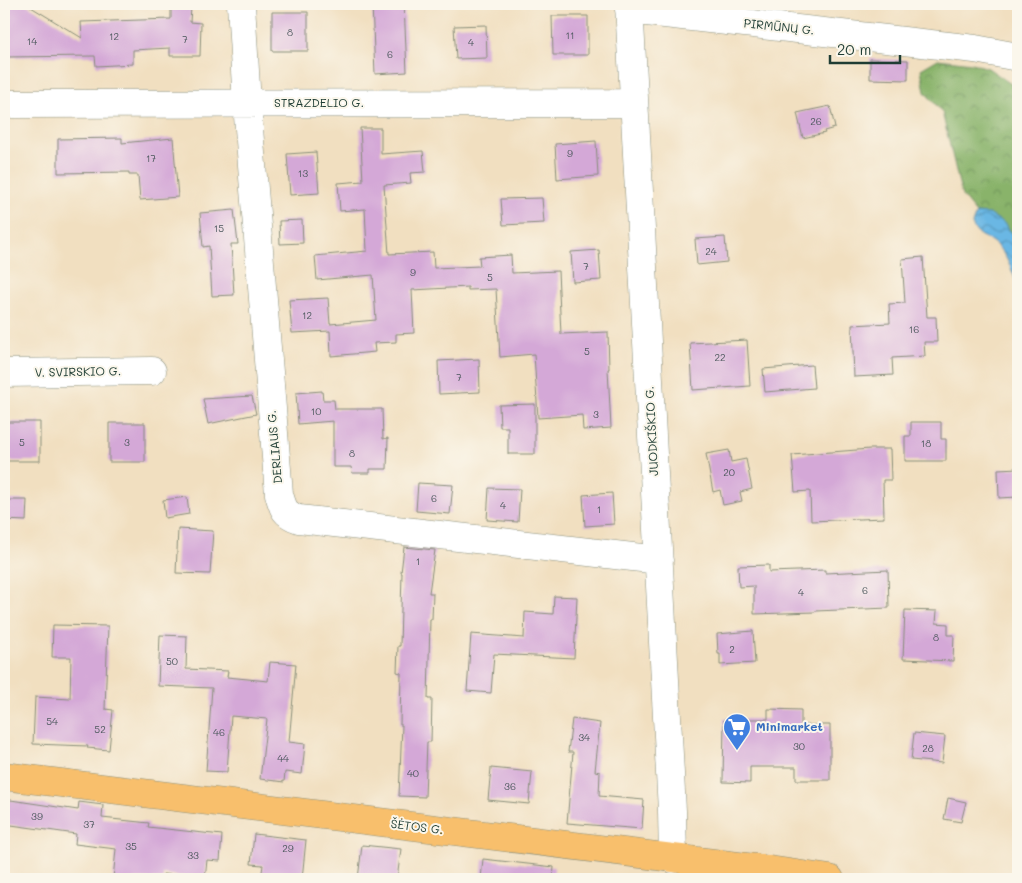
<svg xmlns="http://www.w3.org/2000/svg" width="1022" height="883" font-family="Mali,sans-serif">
<defs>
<pattern id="forest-crowns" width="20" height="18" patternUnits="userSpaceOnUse" patternTransform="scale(1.25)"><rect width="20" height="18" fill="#89b36b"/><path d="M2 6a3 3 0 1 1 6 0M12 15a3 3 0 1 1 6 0" fill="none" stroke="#6f9359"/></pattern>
<pattern id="water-waves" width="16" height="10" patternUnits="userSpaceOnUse" patternTransform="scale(1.25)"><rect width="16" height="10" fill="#6ab7e4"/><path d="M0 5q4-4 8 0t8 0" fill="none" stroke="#5796ba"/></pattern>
</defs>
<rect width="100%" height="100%" fill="#fbf7ec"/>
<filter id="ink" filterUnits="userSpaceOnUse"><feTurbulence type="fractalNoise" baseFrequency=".02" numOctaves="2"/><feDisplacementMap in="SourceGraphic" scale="10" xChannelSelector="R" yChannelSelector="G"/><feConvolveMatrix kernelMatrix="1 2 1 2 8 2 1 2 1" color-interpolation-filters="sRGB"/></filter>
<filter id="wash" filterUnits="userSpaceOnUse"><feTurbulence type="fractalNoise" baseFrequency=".0096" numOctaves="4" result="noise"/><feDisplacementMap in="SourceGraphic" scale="20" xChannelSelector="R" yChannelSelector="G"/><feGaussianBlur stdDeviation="1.12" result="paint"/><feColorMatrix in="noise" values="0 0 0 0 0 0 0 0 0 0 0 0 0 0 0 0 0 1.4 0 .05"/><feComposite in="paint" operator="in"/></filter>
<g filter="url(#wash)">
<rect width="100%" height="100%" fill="#f1dfc0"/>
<!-- forest -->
<path fill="url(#forest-crowns)" stroke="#547850" d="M938 59 972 63 988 68 1018 89V241C1005 225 998 215 976 213L962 196 942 112 925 92 921 69Z"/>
<!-- water -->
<path fill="url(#water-waves)" stroke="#447a8c" d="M976 213 989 214 1004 223 1018 241V286C1012 272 1008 255 995 244 985 235 978 239 972 224Z"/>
<g id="blocks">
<!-- building -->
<path fill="#d4a8d7" d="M4 4H26L82 38 81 22 171 19V6L191 7 190 22 201 23 200 56H170V48L133 50V64L96 66 95 56 4 57Z
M372 4H404L407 72 375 74Z
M272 12H308V51H272Z
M552 16H588V55H553Z
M486 25 487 58 456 59 454 26Z
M870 59 908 60V80L870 79Z
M830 106 835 128 824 131 825 133 803 138 797 113Z
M360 128H381V154L423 151 425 172 410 173 411 183 384 185 389 254 433 252 434 268 480 266 479 257 511 255 512 273 558 271 561 334 608 332 609 369H608L611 428 583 430 582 415 538 418 534 354 500 357 496 289 468 290V287L412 290 414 333 396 334V342L374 343 375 352 331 356 330 331 292 333 289 300 328 298 330 324 376 320 373 275 317 280 315 256 367 251 365 209 340 211 338 183 363 181Z
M122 138V143L173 138 178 197 140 200 138 175H129V172L58 173V139Z
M596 141 598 176 557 179 555 144Z
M316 152 319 193 290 195 287 154Z
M542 198 544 223 503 225 501 199Z
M234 210 238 244H231L234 295 212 296 209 246 203 247 200 213Z
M302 220 303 243 280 244 279 221Z
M725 237 727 262 697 265 695 239Z
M599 250 601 280 573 282 571 252Z
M923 257 927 317H936L937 342H924L925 356 892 358 893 375 854 377 852 325 890 323 889 304 905 303 902 259Z
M747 340 750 386 693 390 690 343Z
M479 359 480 392 439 394 438 361Z
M812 365 814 388 765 392 763 369Z
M322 391 323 400H334L335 409H382L383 439 388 438 387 469H370V473H352L351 467H333V421L298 424 296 393Z
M252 396 256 414 208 424 203 399Z
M535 404V454H508V427H500L499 405Z
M4 422H40V461H4Z
M911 422H941V439H946V461H905V436H911Z
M109 423H145V462H109Z
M870 449H890L891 480H883L884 518 811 521 810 491 795 492 792 455Z
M729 450 731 462 746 459 752 489 740 492 742 501 723 505 720 490 713 492 706 454Z
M1018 468V497L999 498 998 469Z
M418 483 453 485 450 514 416 511Z
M489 488 520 489 518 522 487 520Z
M612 493 614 524 585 526 583 495Z
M187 497 189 514 165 518 163 500Z
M4 500H27L26 521 4 520Z
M178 529 213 531 210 574 176 573Z
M404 547 435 550 429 593H433L432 619H430L428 699H432L431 742H427L425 797 399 796 402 725H400L401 673 397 672 398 646H400L402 573H401Z
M769 565V572L825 570V573L888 570 889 608 815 611V612L754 614V586L739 587 738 566Z
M554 596 577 597 574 658 494 654 491 693 467 691 471 634 524 638 525 612 553 614Z
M905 610 937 611 936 623 948 624V635H954L953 661 903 659Z
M53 625 108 626 105 709 113 710 109 750 87 748 88 746 33 744 35 697 70 699 71 657H52Z
M753 631 755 663 720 665V654H718L717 634Z
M160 635 187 636 186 669 228 671 227 677 268 681 270 662 296 664 289 742 305 744 302 774 285 772 284 782 260 779 267 719 231 716 227 772 206 771 212 688 158 686Z
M768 709 801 710V725H830V780H796V767H750V783L723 782 724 719H768Z
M572 719 600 723 595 771 600 772 599 796 644 800 642 829 567 823 573 752H568Z
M914 733 945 736 942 763 911 760Z
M491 768 532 772 529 804 488 800Z
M948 798 966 802 961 822 944 819Z
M4 799 78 810 79 802 103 805 102 818 149 823 148 827 222 835 220 861 207 860 205 879 163 874V879H113L116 849 75 844 76 834 4 824Z
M254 834 306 840 302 879H261L263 865 251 864Z
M362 845 401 849 397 879H358Z
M483 859 554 867 553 879H481Z"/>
</g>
</g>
<g filter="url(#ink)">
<use href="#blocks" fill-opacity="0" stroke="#888e7a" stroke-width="1"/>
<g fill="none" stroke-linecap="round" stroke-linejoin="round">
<!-- minor casing -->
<g stroke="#888e7a" stroke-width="29">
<path id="minor" d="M241 4 247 104 279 494C283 508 284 514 299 519L659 560
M629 4 672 811 673 859
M629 10 975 49 1018 57
M4 104 634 103
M4 373 152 371"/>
</g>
<!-- major casing -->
<g stroke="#888e7a" stroke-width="29">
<path id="major" d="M4 776 763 869 830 879"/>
</g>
<!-- minor -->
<use href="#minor" stroke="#fff" stroke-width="28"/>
<!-- major -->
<use href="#major" stroke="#f8bf6c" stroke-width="28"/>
</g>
</g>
<!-- icons -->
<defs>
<g id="supermarket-pin" transform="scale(1.4375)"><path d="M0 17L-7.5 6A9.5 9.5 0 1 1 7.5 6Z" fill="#3f7fe0" stroke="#fbf7ec"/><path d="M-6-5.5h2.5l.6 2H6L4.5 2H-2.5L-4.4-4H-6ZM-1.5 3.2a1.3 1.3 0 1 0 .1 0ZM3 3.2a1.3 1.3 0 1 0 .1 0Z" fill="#fff"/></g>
</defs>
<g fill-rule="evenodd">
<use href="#supermarket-pin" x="737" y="727"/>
</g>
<g text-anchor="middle" stroke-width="4" stroke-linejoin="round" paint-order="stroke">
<!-- number labels -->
<g font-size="10" fill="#4c585d">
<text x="290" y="36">8</text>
<text x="570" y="39">11</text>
<text x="114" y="40">12</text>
<text x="185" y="43">7</text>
<text x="32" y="45">14</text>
<text x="471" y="46">4</text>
<text x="390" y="58">6</text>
<text x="816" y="125">26</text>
<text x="570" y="157">9</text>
<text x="151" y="162">17</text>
<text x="303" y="177">13</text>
<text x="219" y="232">15</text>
<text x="711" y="255">24</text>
<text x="586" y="270">7</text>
<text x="413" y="276">9</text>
<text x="490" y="281">5</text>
<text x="307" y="319">12</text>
<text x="914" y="333">16</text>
<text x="587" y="355">5</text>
<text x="720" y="361">22</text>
<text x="459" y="381">7</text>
<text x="316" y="415">10</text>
<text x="596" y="418">3</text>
<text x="22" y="446">5</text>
<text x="127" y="446">3</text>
<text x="926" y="447">18</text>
<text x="352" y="457">8</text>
<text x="729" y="476">20</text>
<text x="434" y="502">6</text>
<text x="503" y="509">4</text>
<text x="599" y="513">1</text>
<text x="418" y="565">1</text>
<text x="865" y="594">6</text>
<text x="801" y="596">4</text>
<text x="936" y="641">8</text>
<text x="732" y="653">2</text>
<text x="172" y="665">50</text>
<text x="52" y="725">54</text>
<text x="100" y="733">52</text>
<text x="219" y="736">46</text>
<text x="584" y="741">34</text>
<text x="799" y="750">30</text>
<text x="928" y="752">28</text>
<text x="283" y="762">44</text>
<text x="413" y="777">40</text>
<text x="510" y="790">36</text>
<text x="37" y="820">39</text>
<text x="89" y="828">37</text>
<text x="131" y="850">35</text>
<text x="288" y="852">29</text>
<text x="193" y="859">33</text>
</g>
<!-- street labels -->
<g font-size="12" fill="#1f3d34" stroke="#fbf7ec">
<text transform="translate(779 27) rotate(6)" y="4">PIRMŪNŲ G.</text>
<text x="319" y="107">STRAZDELIO G.</text>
<text transform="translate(78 372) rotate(-1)" y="4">V. SVIRSKIO G.</text>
<text transform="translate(652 431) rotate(-93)" y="4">JUODKIŠKIO G.</text>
<text transform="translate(275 447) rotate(-95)" y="4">DERLIAUS G.</text>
<text transform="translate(417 827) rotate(7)" y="4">ŠĖTOS G.</text>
</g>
<!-- shop labels -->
<g font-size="12" font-weight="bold" fill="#366cbe" stroke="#fbf7ec" text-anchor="start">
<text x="756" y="731">Minimarket</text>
</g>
</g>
<!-- margin -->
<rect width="1022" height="883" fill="none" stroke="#fbf7ec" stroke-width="20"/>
<!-- scale -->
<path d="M830 55v8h70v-8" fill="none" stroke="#1f3d34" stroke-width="2.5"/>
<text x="837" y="55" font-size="15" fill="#1f3d34" stroke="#fbf7ec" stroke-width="4" paint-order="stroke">20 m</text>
</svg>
